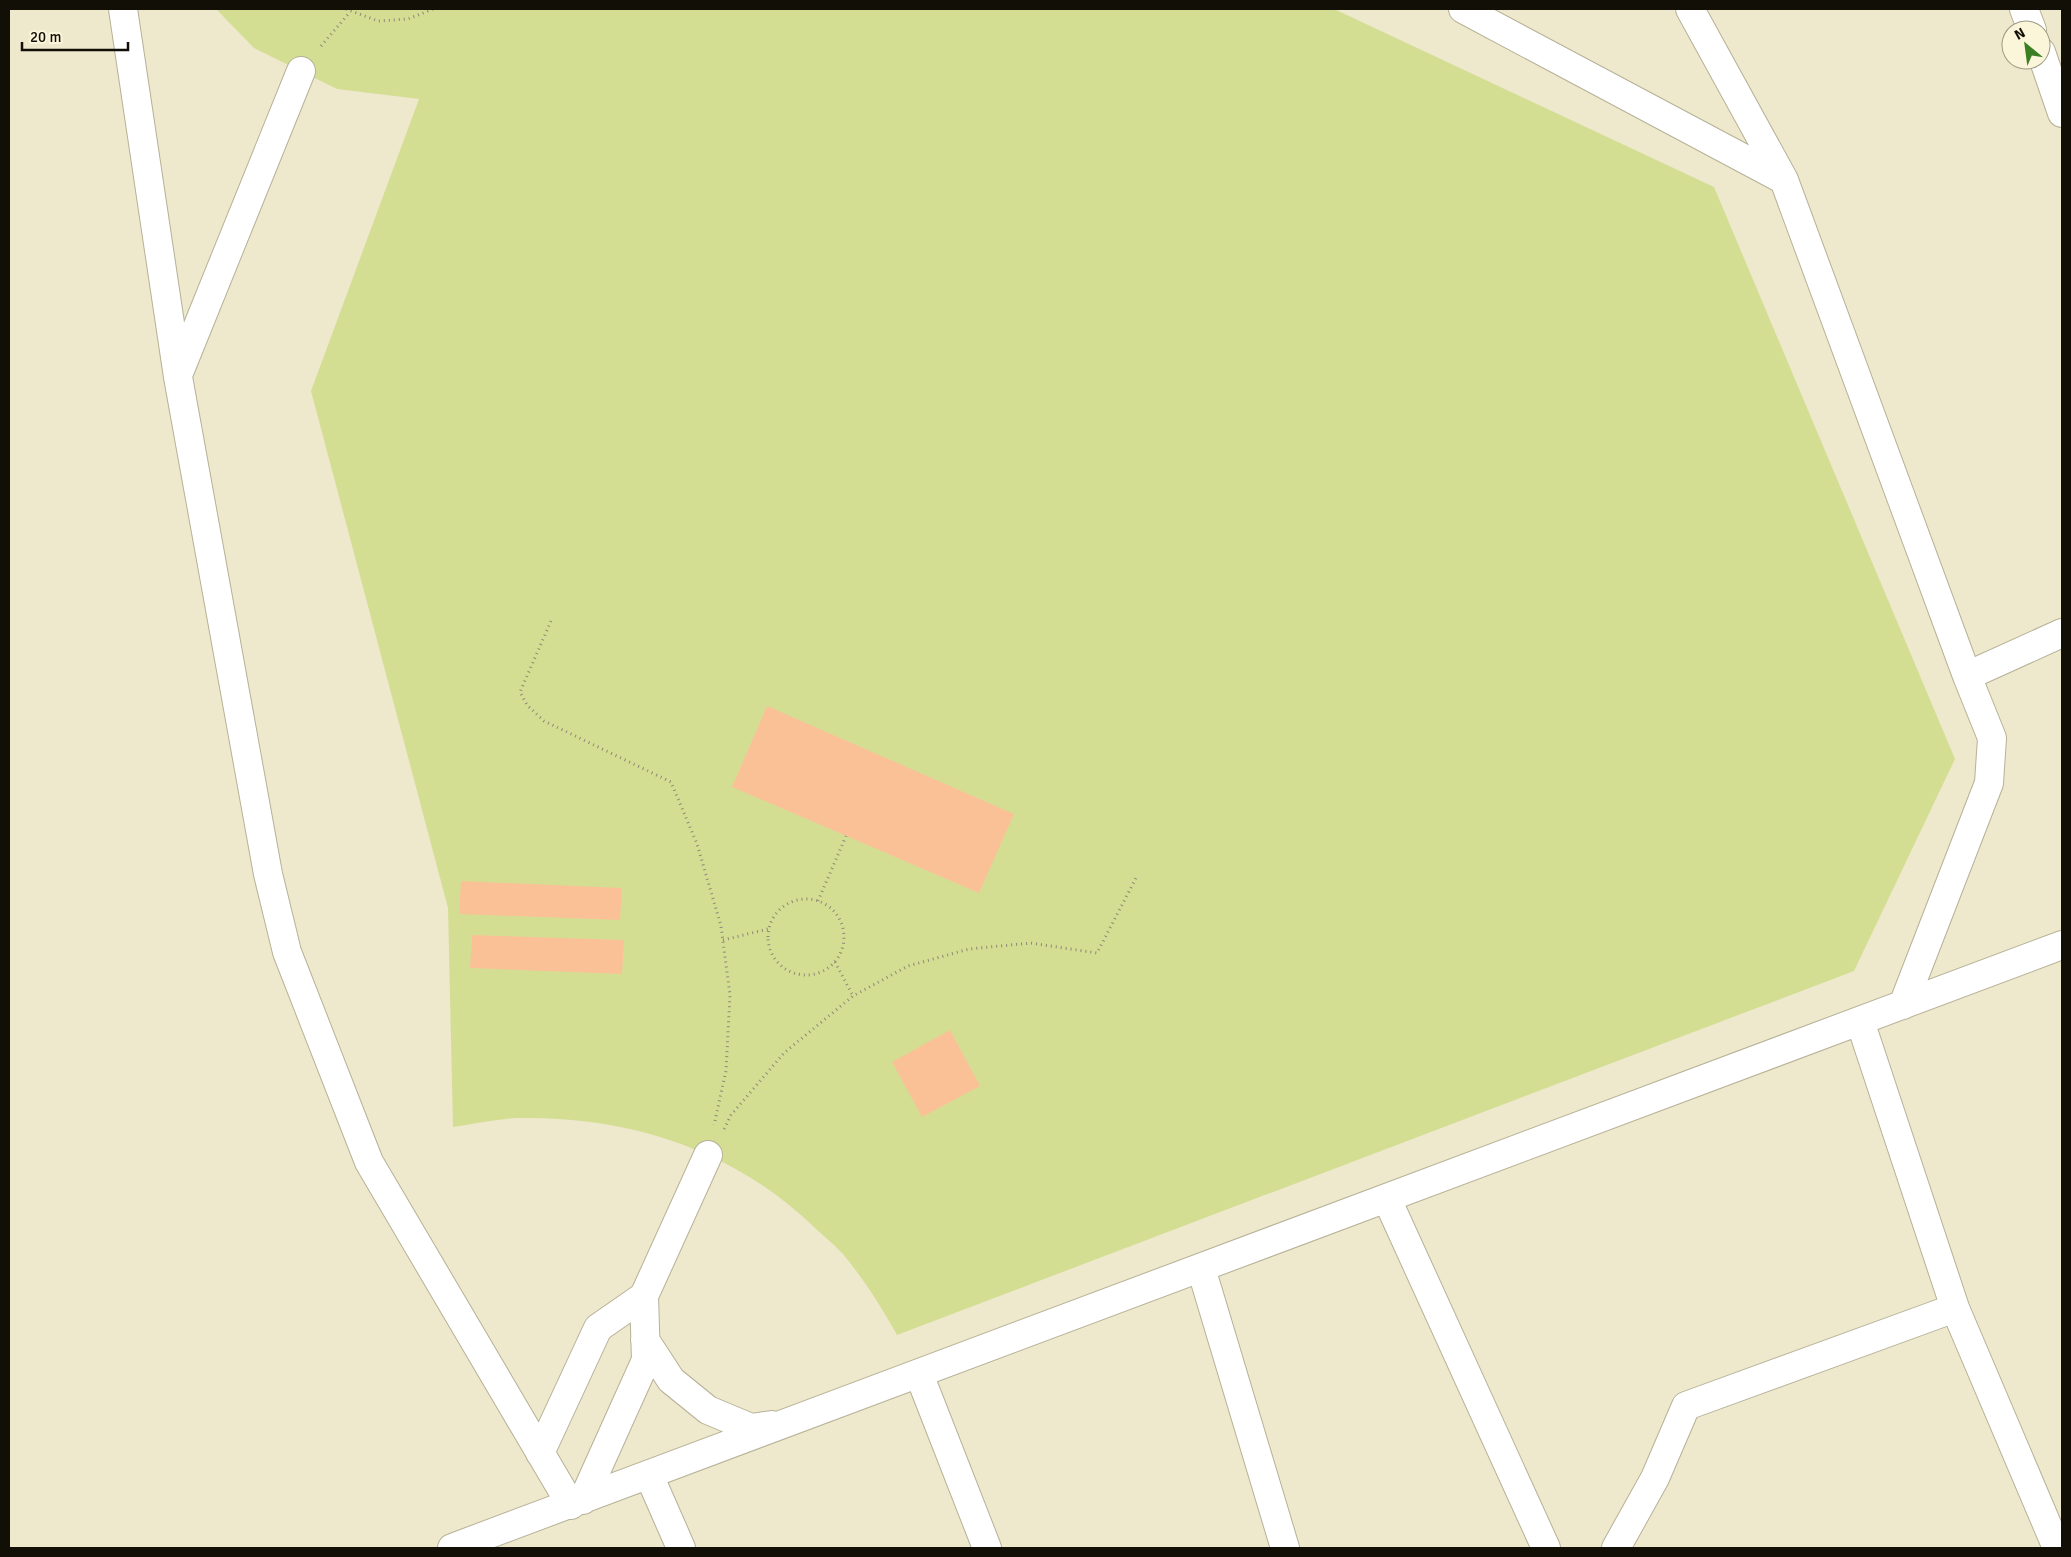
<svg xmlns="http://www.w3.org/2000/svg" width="2071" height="1557" font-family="Signika,sans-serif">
<rect width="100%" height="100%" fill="#eee8cd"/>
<!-- green -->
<path fill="#d4de93" d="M216 9H1334L1714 187 1955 759 1854 971 897 1335C881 1306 863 1278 842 1253 834 1244 823 1236 814 1227 733 1149 629 1116 517 1118 496 1119 474 1124 453 1127L448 908 311 391 419 99 337 89 254 48Z"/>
<!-- building -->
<path fill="#fac197" d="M767 706 1014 814 979 893 732 787Z
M461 881 622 888 620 920 459 914Z
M472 935 624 940 622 974 470 968Z
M950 1030 980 1086 922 1117 892 1062Z"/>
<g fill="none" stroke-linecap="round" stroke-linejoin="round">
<!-- minor casing -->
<g stroke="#b6b197" stroke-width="30">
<path id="minor" d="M123 9 178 377 268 874 287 952 369 1162 571 1505
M1463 9 1784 180
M1690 9 1784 180 1967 676 1992 738 1989 783 1903 1005
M2024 9 2032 30
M2041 52 2062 113
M178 375 301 71
M1967 676 2062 633
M1860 1021 1955 1308 2057 1548
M1387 1199 1546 1548
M1201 1268 1285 1548
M644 1296 708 1155
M645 1340 671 1380 708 1410 751 1428 772 1425
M919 1374 987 1548
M540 1453 598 1328 644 1296 646 1360 583 1500
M649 1475 681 1548
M452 1548 2062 945
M1616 1548 1655 1478 1686 1406 1955 1308"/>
</g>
<!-- path -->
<path stroke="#8d8976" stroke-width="3" stroke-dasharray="1 4" stroke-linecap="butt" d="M346 9 378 21 408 19 433 9
M321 46 350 12
M551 621 520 692 527 705 544 721 671 782 697 844 721 926 730 995 726 1071 714 1125
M768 937a38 38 0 1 1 76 0a38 38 0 1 1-76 0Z
M818 901 846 836
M723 940 768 929
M835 962 853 996
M724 1129 731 1115 784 1053 853 996 908 966 969 949 1031 943 1097 953 1136 878"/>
<!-- minor -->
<use href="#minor" stroke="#fff" stroke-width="28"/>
</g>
<!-- border -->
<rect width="2071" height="1557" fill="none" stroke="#110f06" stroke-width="20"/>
<!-- north arrow -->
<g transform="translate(2026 45) rotate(331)"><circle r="24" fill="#fbf6da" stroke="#9d9a85"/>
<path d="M0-4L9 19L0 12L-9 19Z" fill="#3a7f23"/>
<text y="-8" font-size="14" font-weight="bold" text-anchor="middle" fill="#110f06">N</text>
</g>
<!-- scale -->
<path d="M22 42v8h106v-8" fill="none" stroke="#110f06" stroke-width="2.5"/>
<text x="30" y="42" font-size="15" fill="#110f06" stroke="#fbf6da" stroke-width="4" paint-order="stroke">20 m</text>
</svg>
